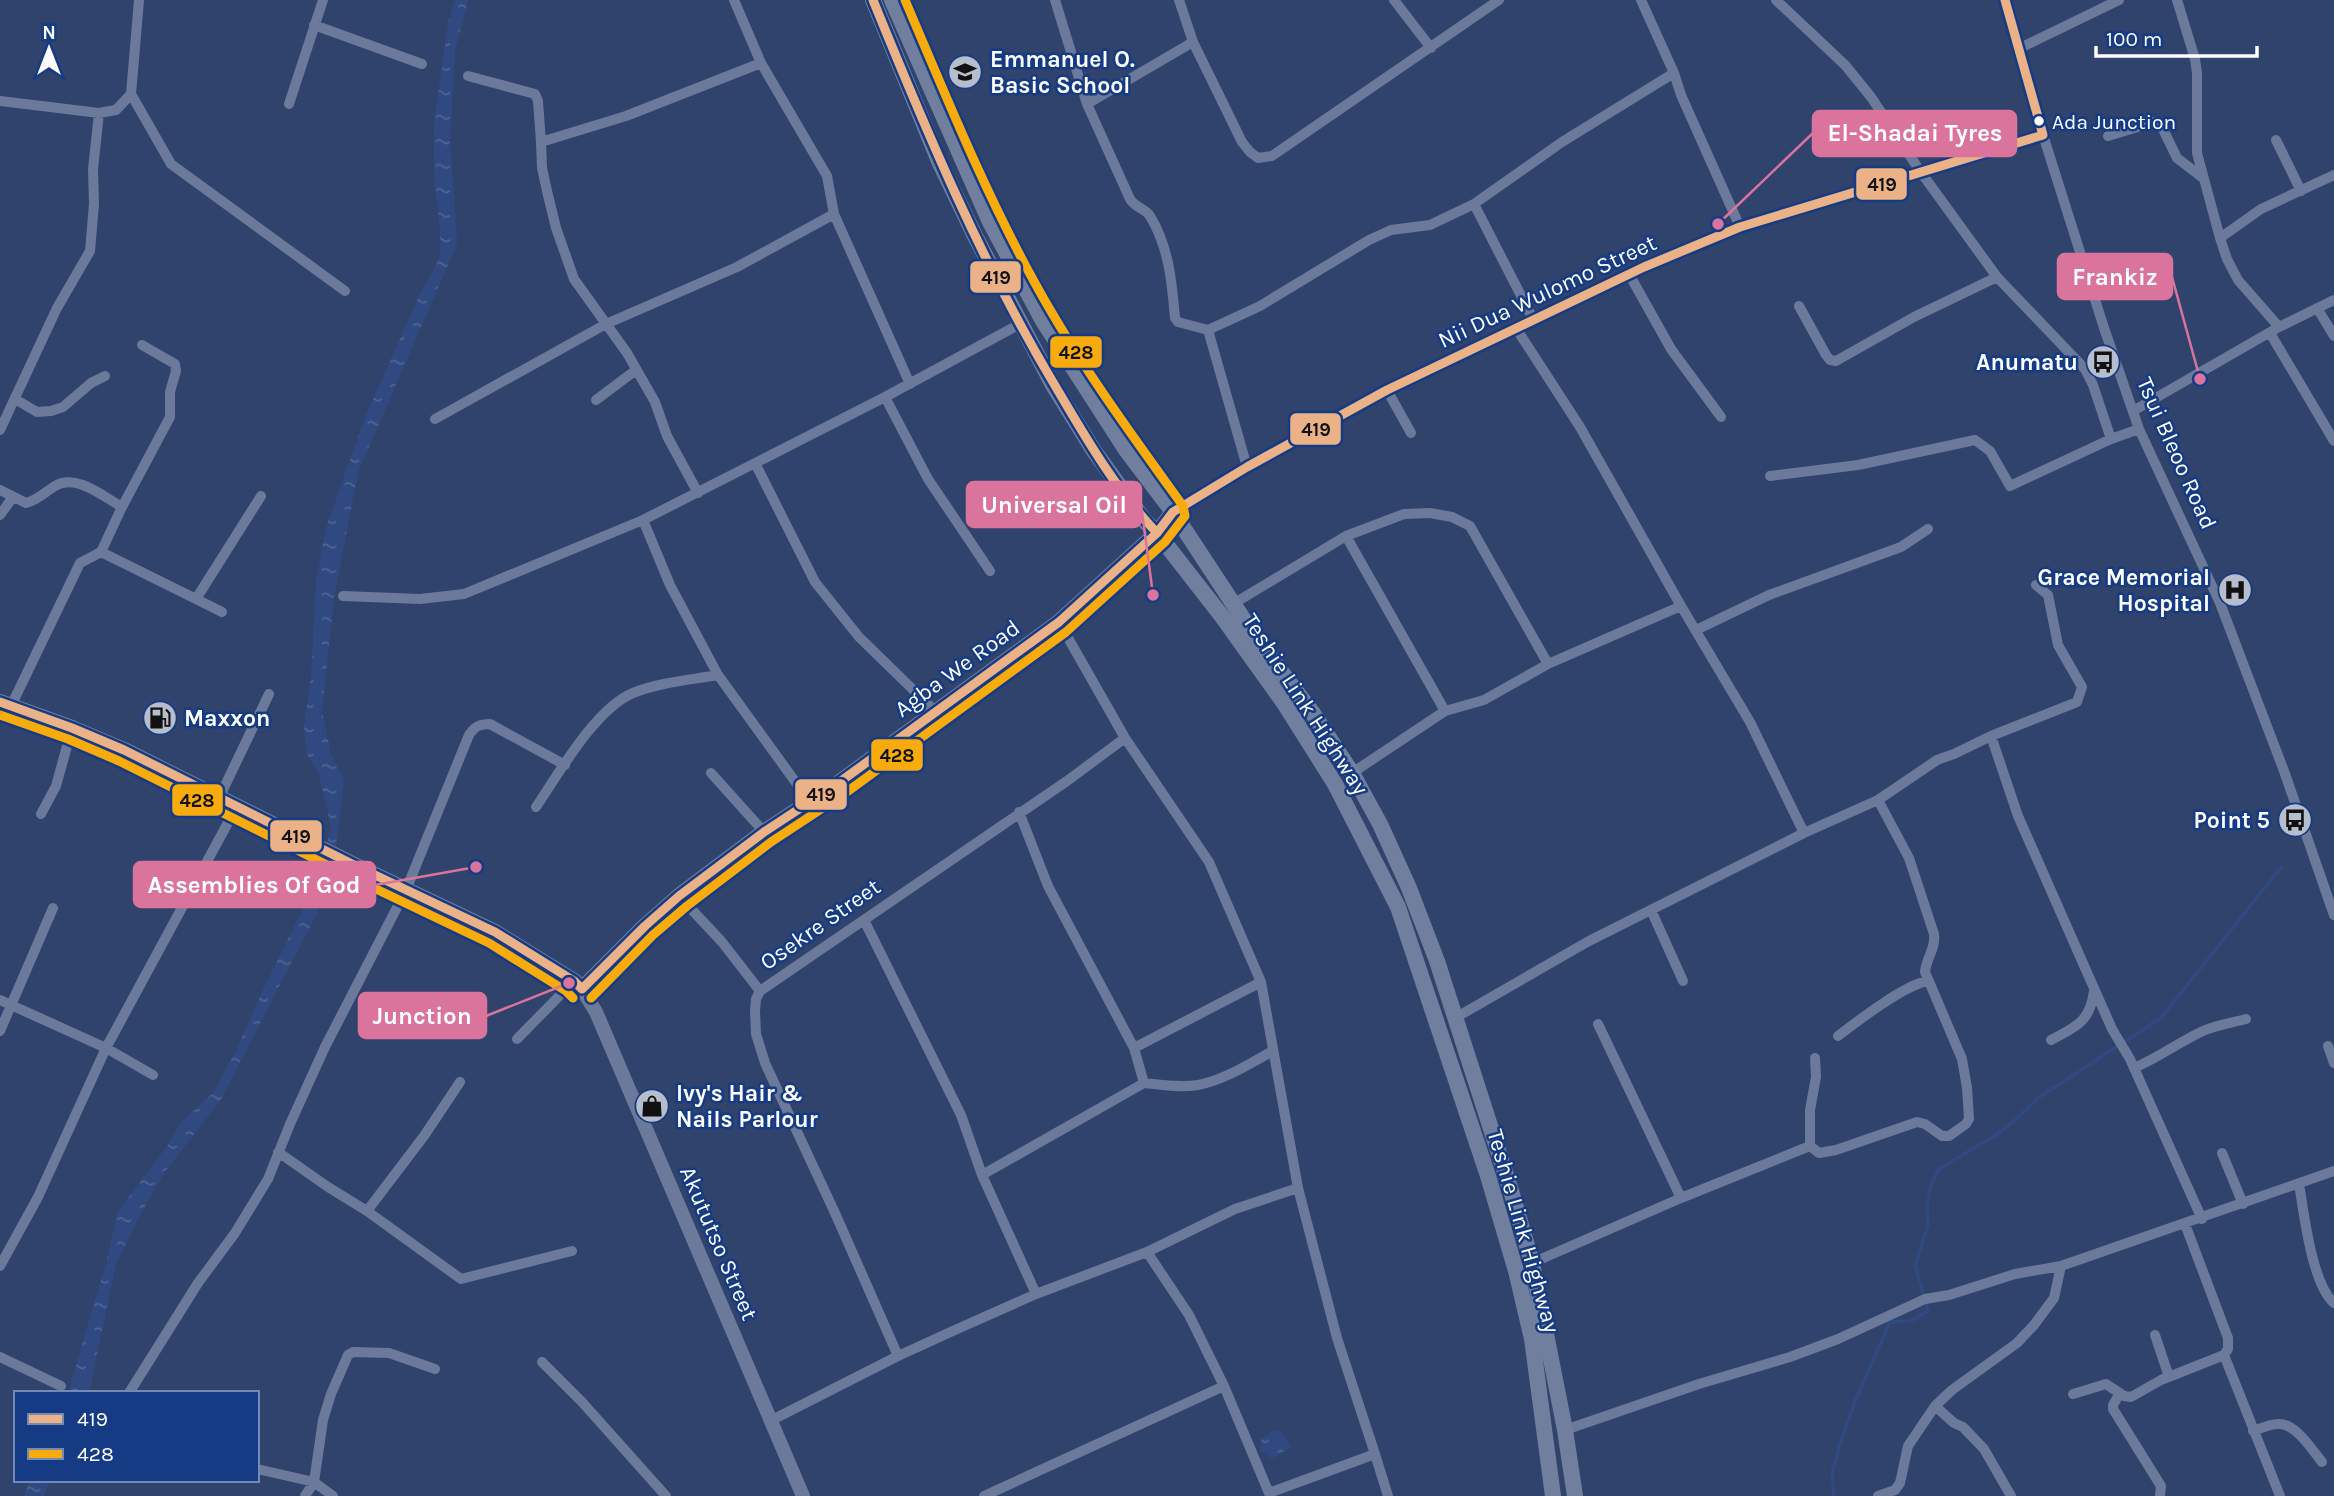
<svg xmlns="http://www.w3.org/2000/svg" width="2334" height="1496" font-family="Karla,sans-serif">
<defs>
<pattern id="water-ripples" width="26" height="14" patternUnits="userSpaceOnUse" patternTransform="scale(1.75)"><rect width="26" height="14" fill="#304a81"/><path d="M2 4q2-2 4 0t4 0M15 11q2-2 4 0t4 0" fill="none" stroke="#4f6594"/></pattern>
</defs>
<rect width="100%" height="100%" fill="#2f436c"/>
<!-- water -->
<path fill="url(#water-ripples)" d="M455 0H468L455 51 450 140 457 244 358 472 334 598 322 711 331 755 344 780 332 884 220 1101 164 1173 139 1217 116 1264 89 1393H68L107 1260 117 1213 170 1142 181 1122 213 1093 236 1051 261 994 320 874 331 826 319 775 307 754 304 726 311 678 316 581 326 528 365 417 419 296 440 257V230L434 172V124L448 23Z
M1273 1430 1275 1432 1280 1430 1291 1447 1271 1459 1267 1453 1261 1452 1259 1447 1262 1443 1261 1440Z
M30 1480H50L44 1496H24Z"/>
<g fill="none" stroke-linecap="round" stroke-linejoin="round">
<!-- stream -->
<path stroke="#304a81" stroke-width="3.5" d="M314 888 323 855
M1834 1496 1832 1473 1841 1441 1856 1399 1890 1322 1911 1321 1928 1311 1915 1266 1928 1225 1927 1204 1931 1186 1939 1169 1996 1135 2013 1122 2038 1098 2161 1018 2281 867"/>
<!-- minor -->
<path stroke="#6b7a9a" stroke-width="10" d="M734 0 761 63
M1055 0 1087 104 1130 199C1135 208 1145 208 1150 216 1169 247 1172 283 1175 318L1178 322 1208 330 1247 467
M1179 0 1193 42 1242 142 1250 152 1258 158 1272 156 1499 0
M1394 0 1431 48
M1641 0 1674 73 1681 95 1740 227
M1776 0 1845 65 1871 97 1920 171 1997 277 2085 369 2093 385 2111 439
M2005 0 2043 135 2104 328 2139 429 2220 603 2284 771 2334 915
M2177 0 2195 59 2197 73V153L2220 238 2227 259 2238 280 2279 327
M314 25 422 64
M2020 48 2119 0
M468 76 535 94 538 101 541 142
M131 94 171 164 345 291
M0 101 99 113 116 110 131 94 139 0
M289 104 323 0
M1087 104 1193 42
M2108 136 2154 122 2160 123 2177 158 2203 178
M2276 140 2301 191
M1474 204 1562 142 1674 73
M2220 238 2261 209 2334 175
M1629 274 1671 349 1721 417
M1799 306 1826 355 1830 360 1836 361 1914 317 1997 277
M2317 308 2334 336
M1516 328 1580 427 1681 606 1750 722 1804 833
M1208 330 1260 306 1369 240 1391 230 1430 225 1474 204 1533 319
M2270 333 2334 441
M1387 390 1411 433
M885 397 928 479 990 571
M15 399 37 412 51 411 63 407 91 383 105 376
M596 400 636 370
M2133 411 2279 327 2334 300
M435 419 606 324 737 267 834 214
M0 430 57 308 90 251 94 204 93 169 99 113
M755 463 815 582 859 637 937 713
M1770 476 1858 465 1975 440 1990 451 2010 486 2111 439 2139 429
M0 490 26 503C38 500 45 492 55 486 76 473 104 497 122 507
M698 493 667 436 655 402 627 353 574 279 556 228 547 191 542 168 541 142 626 116 761 63 827 176 834 214 910 384
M1173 512 1247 467 1387 390 1644 267 1740 227 2043 135
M0 515 13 497
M643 520 670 585 718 675 810 802
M1346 536 1445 711
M101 552 196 599 261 496
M343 596 420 599 464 594 643 520 885 397 1020 324
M196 599 222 612
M1233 604 1346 536 1404 514 1430 513 1452 517 1470 526 1548 664 1681 606
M1696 630 1769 595 1901 547 1928 529
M11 706 80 563 101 552 122 507 170 417V392L176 371 175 364 142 345
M1991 736 2018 816 2112 1029 2130 1059 2202 1219
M711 773 764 832
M1352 773 1445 711 1484 700 1548 664
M219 798 269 694
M536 807C559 773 596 708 633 693 660 682 691 680 718 675
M41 814 56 786 72 728
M679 896 722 942 760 991
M1651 910 1683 981
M864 920 961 1115 982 1175 1036 1294
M0 1000 106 1048 153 1075
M1455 1018 1589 941 1804 833 1878 800 1937 760 1954 754 1991 736 2077 702 2082 687 2058 645 2048 595 2036 585
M1598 1024 1681 1198
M0 1031 53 908
M1838 1036C1859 1020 1903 986 1927 981
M517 1039 574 981
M2051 1040C2076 1027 2090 1022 2094 991
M2328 1046 2334 1063
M1134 1048 1261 982
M2134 1068C2158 1058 2179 1042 2203 1031 2216 1025 2231 1023 2246 1019
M1144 1083C1162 1085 1181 1088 1198 1085 1225 1080 1250 1063 1273 1051
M1810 1146V1110L1816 1077 1815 1058
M278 1152 328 1187 367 1211 461 1279 572 1251
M2222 1153 2243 1204
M982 1175 1144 1083 1134 1048 1048 886 1019 812
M2299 1184C2304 1214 2312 1284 2334 1303
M1298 1188 1337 1338 1375 1454
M367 1211 424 1136 460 1082
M2185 1224 2228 1338V1349L2224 1355 2280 1496
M1147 1252 1189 1315 1224 1386 1269 1493 1375 1454 1388 1496
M1532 1263 1681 1198 1810 1146 1819 1153 1836 1150 1917 1122 1925 1124 1942 1136H1949L1966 1124 1969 1119 1967 1088 1962 1059 1925 972C1926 958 1936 949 1934 934L1909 858 1878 800
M0 1266 38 1197 106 1048 237 806
M2155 1335 2169 1377
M898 1356 835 1213 765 1063 756 1034 755 1011 756 999 760 991 1067 781 1125 738
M0 1357 61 1386
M542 1362 582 1402 666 1496
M129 1393 198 1283 235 1233 268 1179 290 1124 325 1047 406 890 469 735C475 726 480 724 490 724L565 765
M2120 1393 2113 1405V1409L2161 1486 2160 1496
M2073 1394 2106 1384 2124 1396 2131 1397 2161 1380 2224 1355
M1935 1406 1954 1423 1963 1427 1984 1449 2011 1496
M770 1421 898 1356 955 1330 1036 1294 1147 1252 1235 1209 1298 1188 1261 982 1209 862 1125 738 1059 622
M1565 1430 1699 1384 1790 1357 1838 1339 1925 1299 1949 1295 2015 1274 2061 1266 2334 1171
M2253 1431C2261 1428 2272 1423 2280 1424 2297 1425 2312 1450 2322 1462
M257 1469 314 1482 333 1496
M305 1496 314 1482 323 1420 331 1394 348 1355 353 1352 389 1353 435 1369
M984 1496 1224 1386
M1878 1496 1895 1490 1900 1483 1908 1446 1935 1406 1952 1390 2017 1343 2034 1325 2054 1298 2061 1266"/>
<!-- tertiary -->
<path stroke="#6b7a9a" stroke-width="14" d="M582 989 596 1012 803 1496"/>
<!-- secondary -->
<path stroke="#707f9e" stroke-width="16" d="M873 0 939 161 974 234 1053 385 1094 451 1144 520 1157 533 1221 615 1284 703 1335 784 1398 907 1488 1176 1516 1271 1532 1339 1553 1496
M892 0 990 222 1043 321 1126 450 1173 512 1257 640 1312 712 1352 773 1380 824 1409 888 1437 961 1512 1194 1532 1263 1565 1430 1575 1496
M0 702 72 728 124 750 358 867 495 932 574 981 582 989 645 926 679 896 764 832 837 784 1059 622 1157 533 1173 512"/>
<!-- bus-1 casing -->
<g stroke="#163b85" stroke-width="14">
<path id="bus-1" d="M873 0C927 133 983 266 1057 389 1087 440 1116 490 1157 533
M0 702 72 728 124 750 358 867 495 932 574 981 582 989
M582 989 645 926 679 896 764 832 837 784 1059 622 1157 533 1173 512 1247 467 1387 390 1644 267 1740 227 2043 135 2005 0"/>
</g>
<!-- bus-2 casing -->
<g stroke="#163b85" stroke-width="14">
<path id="bus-2" d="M0 715 68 739 119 761 353 878 489 943 566 991 573 998
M591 998 653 935 687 906 771 842 844 794 1066 632 1165 542 1185 516 1183 506C1131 434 1079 363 1036 285 985 193 946 96 905 0"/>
</g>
<!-- bus-1 -->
<use href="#bus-1" stroke="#ebb288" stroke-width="9"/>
<!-- bus-2 -->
<use href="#bus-2" stroke="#f8ab0d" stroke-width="9"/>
</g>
<!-- icons -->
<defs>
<g id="school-disc" transform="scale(1.75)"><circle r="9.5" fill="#b6bdcc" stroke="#163b85"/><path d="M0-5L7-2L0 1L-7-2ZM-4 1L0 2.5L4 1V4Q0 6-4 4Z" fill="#111"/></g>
<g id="bus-disc" transform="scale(1.75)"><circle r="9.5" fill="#b6bdcc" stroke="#163b85"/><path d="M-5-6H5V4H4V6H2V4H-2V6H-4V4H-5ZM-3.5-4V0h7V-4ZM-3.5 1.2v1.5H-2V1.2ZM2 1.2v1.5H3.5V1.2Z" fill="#111"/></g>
<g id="hospital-disc" transform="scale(1.75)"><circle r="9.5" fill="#b6bdcc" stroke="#163b85"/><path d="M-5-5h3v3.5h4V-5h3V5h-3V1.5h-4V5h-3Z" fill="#111"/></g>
<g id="fuel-disc" transform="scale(1.75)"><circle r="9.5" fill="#b6bdcc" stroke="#163b85"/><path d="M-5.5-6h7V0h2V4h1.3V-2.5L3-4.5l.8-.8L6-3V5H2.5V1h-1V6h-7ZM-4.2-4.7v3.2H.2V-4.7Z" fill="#111"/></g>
<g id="shop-disc" transform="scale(1.75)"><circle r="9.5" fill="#b6bdcc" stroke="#163b85"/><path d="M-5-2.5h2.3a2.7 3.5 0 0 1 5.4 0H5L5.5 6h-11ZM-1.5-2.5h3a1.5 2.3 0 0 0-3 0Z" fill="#111"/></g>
</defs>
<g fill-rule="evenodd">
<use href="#school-disc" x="965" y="72"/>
<use href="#bus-disc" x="2103" y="362"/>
<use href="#hospital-disc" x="2235" y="590"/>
<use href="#fuel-disc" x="160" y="718"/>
<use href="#bus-disc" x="2295" y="820"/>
<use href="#shop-disc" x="652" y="1106"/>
</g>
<!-- markers -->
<circle fill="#fff" stroke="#163b85" stroke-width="2.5" cx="2039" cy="121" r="6"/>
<g text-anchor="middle" stroke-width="5" stroke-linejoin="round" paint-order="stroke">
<!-- bus labels -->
<g font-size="21" fill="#fff" stroke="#163b85" text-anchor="start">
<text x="2052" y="129">Ada Junction</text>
</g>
<!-- poi labels -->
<g font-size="23" font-weight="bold" fill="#fff" stroke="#163b85" text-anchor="start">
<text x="990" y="67">Emmanuel O.<tspan x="990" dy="26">Basic School</tspan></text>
<text x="2078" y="370" text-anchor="end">Anumatu</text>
<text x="2210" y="585" text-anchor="end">Grace Memorial<tspan x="2210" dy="26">Hospital</tspan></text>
<text x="184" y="726">Maxxon</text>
<text x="2270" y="828" text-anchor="end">Point 5</text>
<text x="676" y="1101">Ivy's Hair &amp;<tspan x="676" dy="26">Nails Parlour</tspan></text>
</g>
<!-- street labels -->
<g font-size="23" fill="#fff" stroke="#163b85">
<text transform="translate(1547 291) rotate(-25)" y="8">Nii Dua Wulomo Street</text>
<text transform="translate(2177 453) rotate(66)" y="8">Tsui Bleoo Road</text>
<text transform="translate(957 668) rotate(-36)" y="8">Agba We Road</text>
<text transform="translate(1306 704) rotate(57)" y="8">Teshie Link Highway</text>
<text transform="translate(820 924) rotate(-35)" y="8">Osekre Street</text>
<text transform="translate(1524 1231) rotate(74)" y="8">Teshie Link Highway</text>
<text transform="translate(719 1243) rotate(67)" y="8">Akututso Street</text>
</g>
</g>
<!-- callouts -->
<path fill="none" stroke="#da749d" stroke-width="2.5" d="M1718 224L1813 133M2200 379L2172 277M1153 595L1141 504M476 867L375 885M569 983L486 1016"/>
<g fill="#da749d" stroke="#163b85" stroke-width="2.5">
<circle cx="1718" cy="224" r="7"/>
<circle cx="2200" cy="379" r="7"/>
<circle cx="1153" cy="595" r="7"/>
<circle cx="476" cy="867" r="7"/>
<circle cx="569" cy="983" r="7"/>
</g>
<g fill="#da749d" stroke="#da749d" stroke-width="2.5">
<rect x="1813" y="111" width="203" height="45" rx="7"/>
<rect x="2058" y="254" width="114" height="45" rx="7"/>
<rect x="967" y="482" width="174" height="45" rx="7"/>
<rect x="134" y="862" width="241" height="45" rx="7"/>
<rect x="359" y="993" width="127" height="45" rx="7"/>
</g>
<g font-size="24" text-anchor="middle" font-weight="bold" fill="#fff">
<text x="1915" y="141">El-Shadai Tyres</text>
<text x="2115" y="285">Frankiz</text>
<text x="1054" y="513">Universal Oil</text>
<text x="254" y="893">Assemblies Of God</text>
<text x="422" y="1024">Junction</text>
</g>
<g stroke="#163b85" stroke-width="2.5">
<rect x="1855" y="167" width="53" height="34" rx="7" fill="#ebb288"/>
<rect x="969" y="260" width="53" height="34" rx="7" fill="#ebb288"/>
<rect x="1049" y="335" width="54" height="34" rx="7" fill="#f8ab0d"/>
<rect x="1289" y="412" width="53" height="34" rx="7" fill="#ebb288"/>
<rect x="870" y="738" width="54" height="34" rx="7" fill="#f8ab0d"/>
<rect x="794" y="778" width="54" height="33" rx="7" fill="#ebb288"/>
<rect x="171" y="783" width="53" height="34" rx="7" fill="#f8ab0d"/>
<rect x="269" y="819" width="54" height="34" rx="7" fill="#ebb288"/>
</g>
<g font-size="19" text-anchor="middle" font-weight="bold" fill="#111">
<text x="1882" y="191">419</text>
<text x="996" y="284">419</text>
<text x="1076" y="359">428</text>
<text x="1316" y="436">419</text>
<text x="897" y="762">428</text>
<text x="821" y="801">419</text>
<text x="197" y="807">428</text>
<text x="296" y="843">419</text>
</g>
<!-- legend -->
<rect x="14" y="1391" width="245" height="91" fill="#163b85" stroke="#7389b6" stroke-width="2"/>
<rect x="28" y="1414" width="35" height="10" fill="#ebb288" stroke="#7389b6" stroke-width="2"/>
<text x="77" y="1426" font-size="21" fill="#ffffff">419</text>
<rect x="28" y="1449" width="35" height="10" fill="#f8ab0d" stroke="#7389b6" stroke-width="2"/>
<text x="77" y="1461" font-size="21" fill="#ffffff">428</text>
<!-- north arrow -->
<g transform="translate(49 49)" stroke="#163b85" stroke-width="5" paint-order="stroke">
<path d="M0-5L12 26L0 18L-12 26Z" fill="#ffffff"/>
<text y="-10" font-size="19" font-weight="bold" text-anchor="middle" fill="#ffffff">N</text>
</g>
<!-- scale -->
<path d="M2096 46v10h161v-10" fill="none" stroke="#ffffff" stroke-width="3.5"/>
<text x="2106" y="46" font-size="21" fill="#ffffff" stroke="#163b85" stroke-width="5" paint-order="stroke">100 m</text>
</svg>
